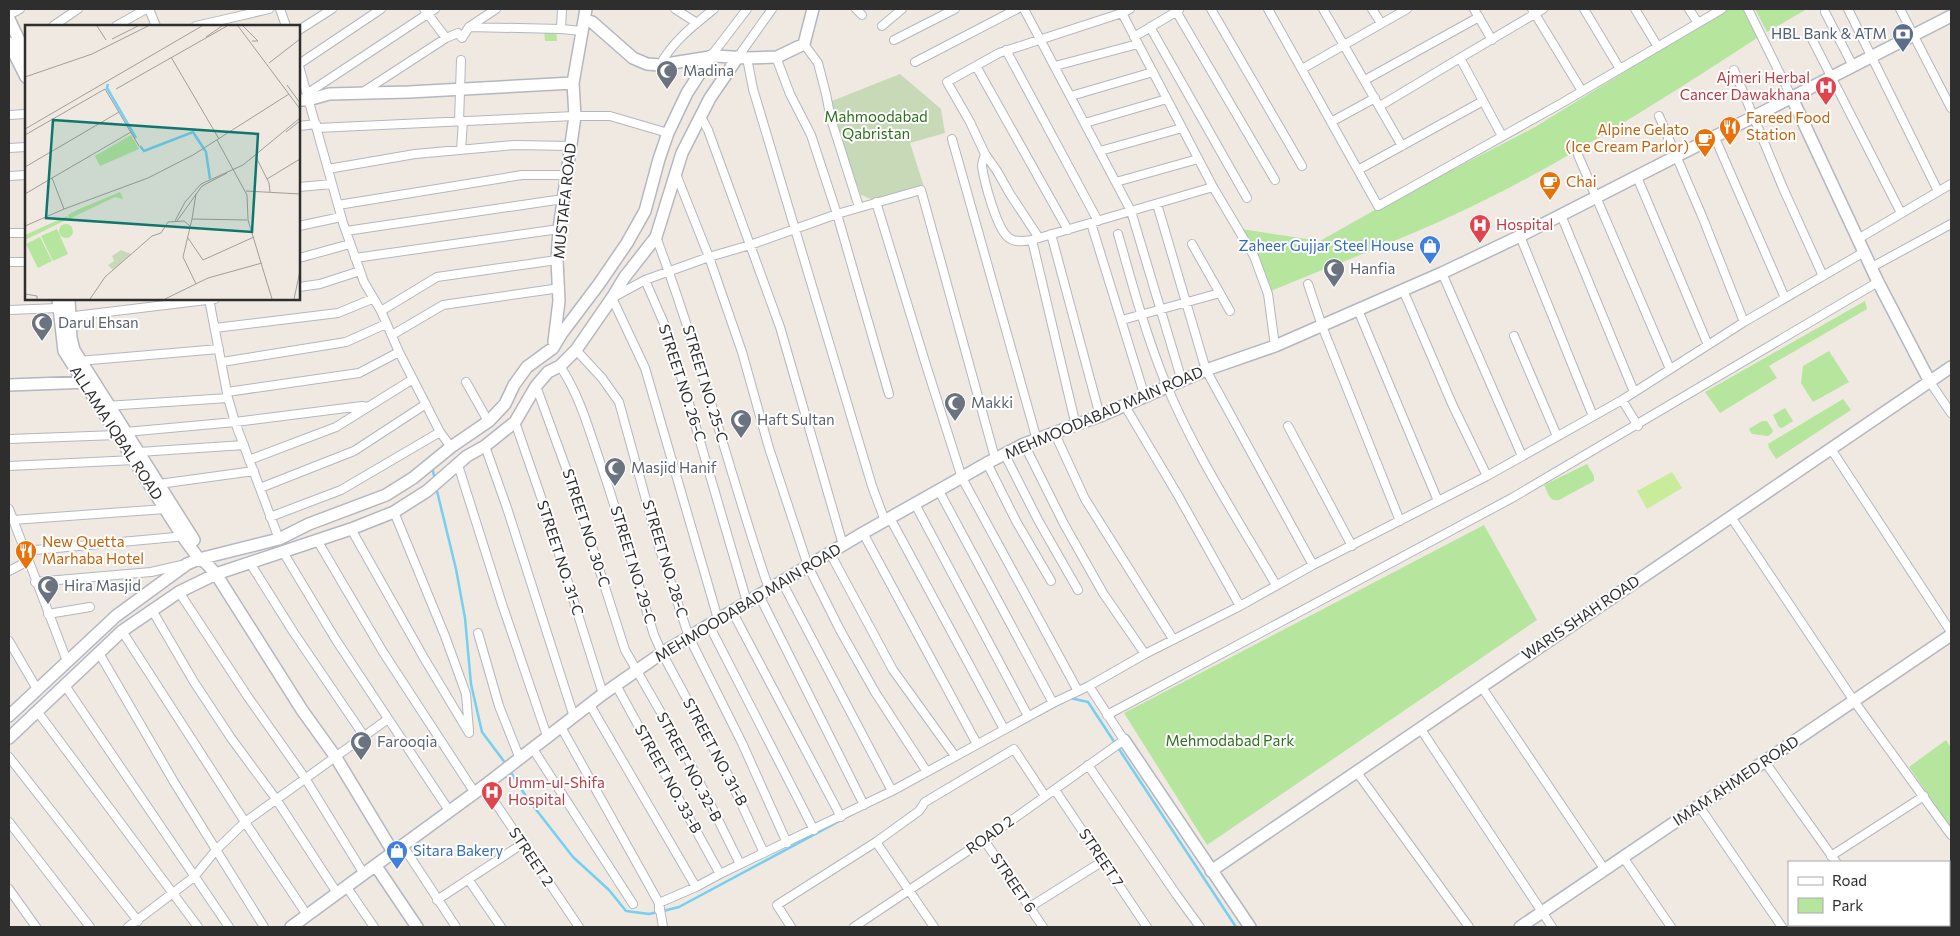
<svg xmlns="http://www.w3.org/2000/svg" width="1960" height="936" font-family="Commissioner,sans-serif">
<rect width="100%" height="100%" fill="#efe9e1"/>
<!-- green -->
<path fill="#b6e59e" d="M1727 9H1743L1757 38C1660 101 1561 165 1456 214 1396 242 1333 265 1271 291L1256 251 1241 229 1320 241 1373 211 1535 127Z
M1755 9H1807L1767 32Z
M556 29 557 41H545L544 30Z
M1865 301 1867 309 1769 366 1777 378 1720 413 1705 392Z
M1829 351 1849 382 1813 402 1801 383 1803 366Z
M1843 399 1851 410 1776 459 1769 448 1768 444Z
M1785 408 1793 421 1782 428 1779 427 1773 415Z
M1762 421H1767L1773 431 1772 433 1768 436 1752 434 1749 429Z
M1587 464 1594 476V481L1559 500C1549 502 1548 493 1544 485Z
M1484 525 1537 620 1207 845 1124 713Z
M1946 740 1951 748V828L1909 767Z"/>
<!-- cemetery -->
<path fill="#c8d9b8" d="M900 74 941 109 945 133 910 143 924 187 876 201 861 195 834 126 832 101Z"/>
<!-- pitch -->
<path fill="#c9ec9a" d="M1672 472 1682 488 1647 509 1637 491Z"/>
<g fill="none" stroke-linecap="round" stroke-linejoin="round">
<!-- stream -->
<path stroke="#75cff0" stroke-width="2.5" d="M433 471 435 480
M436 487 456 569 465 618 471 684 482 732 506 764
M1070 698 1088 702 1236 927
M1037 716 1061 703
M510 771 527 798 573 857 609 890 626 911 649 914 658 912
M663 911 679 907 860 810"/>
<!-- street casing -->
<g stroke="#b4b7c1" stroke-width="10">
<path id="street" d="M149 9 156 26
M280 9 286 26
M424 9 446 38
M675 9 697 23
M856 9 862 15
M1024 9 1131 211 1182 381
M1211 9 1302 166
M1268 9 1378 206 1562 103 1722 9
M1323 9 1402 146
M1372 9 1381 23
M1474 9 1492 40
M1532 9 1582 91
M1584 9 1620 69
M1635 9 1658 47
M1689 9 1698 23
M1748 9 1792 98
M1848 9 1938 191
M1900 9 1951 108
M1176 11 1275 180
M1825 12 1853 66
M1122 13 1213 187 1254 256 1268 294 1275 346
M9 15 20 9
M53 26 78 9
M116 26 146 9
M196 26 269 9
M882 26 902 9
M469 27 561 29 582 31
M1150 27 1247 198
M561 29 562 9
M299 30 332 9
M1134 37 1179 10
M1812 39 1901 213
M894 40 955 9
M804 44 818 63 826 94 831 119 859 207
M1006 50 1098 221
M711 56 747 9
M738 57 772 9
M776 57 790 94 811 135 837 214 889 394
M747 58 753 89 872 486 885 521
M915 62 1017 9
M299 64 381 9
M660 65C672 42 694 25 714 9
M299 66 343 223 364 282 381 311 399 352 440 432 451 447
M976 66 1068 230
M1055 66 1138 44
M1302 69 1407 9
M1734 70 1783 188 1823 276
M1365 80 1479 17
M363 92 446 38 458 33 462 38 469 27 496 9
M308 93 435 9
M1071 96 1153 72
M1380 106 1460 58
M9 115 26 114
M700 115 708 130 780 327 843 545
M1659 116 1702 216 1744 322
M459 122 461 60
M1331 122 1375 98
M1085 123 1167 99
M299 126 316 124
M317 128 575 116H610L668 133
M1502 136 1460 58 1543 9
M1715 138 1785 298
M952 139 1037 440
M9 148 26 147
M461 150 463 121
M1100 151 1182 128
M985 154C984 158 982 162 982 166 984 181 997 230 1009 238 1016 243 1025 241 1032 240L1213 187
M1578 155 1670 369
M328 169 415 154 514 145 571 146
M1358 170 1483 101
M676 174 709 257 742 352 769 448 808 566 840 630 875 692 927 772
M9 176 26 175
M1637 177 1708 345
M1116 182 1198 159
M299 187 332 184
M876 202 926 365 962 478 1078 691
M1157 204 1206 370 1313 565
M338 205 522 175H567
M1561 215 1634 392
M1091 223 1145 397
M299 226 341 217
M346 231 563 199
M9 233H26
M1051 234 1100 416
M1118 234C1132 283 1145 332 1164 379 1193 451 1237 518 1276 585
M1520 236 1593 416
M656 237C700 353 729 473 769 589
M1039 238 1010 194 997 171 985 154 970 122 947 82 999 53 1122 13 1130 9
M1858 239 1951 184
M1032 240 1076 426
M1192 244 1230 311
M299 258 350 244
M355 258 559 229
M9 262H26
M1872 267 1951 224
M1442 273 1522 456
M645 280 669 335 747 602
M1308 284 1322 326 1400 521
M299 287 320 284 360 271
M1403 290 1453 406 1487 476
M209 299 228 398 235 422 279 539
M9 310 58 308
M1358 310 1438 501
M381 311 437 277 557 260
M66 317 215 299
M1122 320 1220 293
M215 328 338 313 372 299
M392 335 443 305 560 288
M1514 336 1557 436
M576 350 602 378 619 402 659 547 689 637 742 743 787 843
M79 361 219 349
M222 362 346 342 386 324
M560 366C578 393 587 423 597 453 618 513 635 574 654 635L662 653 729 777 764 853
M466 382 488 421
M1930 382 1951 413
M536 386 574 490 625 650 691 765 740 864
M227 392 359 373 399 352
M1622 400 1638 426
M106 406 228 398
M1125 406 1179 497 1240 606
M515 422 542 500 603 694
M1288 426 1352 546
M126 432 235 422 362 406 368 407
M1055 434 1085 499 1173 639
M9 439 117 435
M1024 444 1064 524 1103 593 1145 654
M485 446 507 508 574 717
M1831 449 1951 632
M139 452 244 445
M1004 453 1038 520 1078 590
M249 460 336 427 413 379
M987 463 1016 521 1051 581
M458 465 502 604 547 736
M9 466 134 460
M159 484 254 471
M260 488 354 451 426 404
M939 491 1053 703
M915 504 1028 716
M9 509 67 661
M394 512 445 636 466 694 469 731
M270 517 341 490 440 432
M1731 517 1854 701 1951 835
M890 518 1004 729
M13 520 165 509
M351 529 424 658 469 733
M863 533 977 744
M317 540 383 652 475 793
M24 551 186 536
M283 552 336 640 450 812
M830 553 893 670 955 756
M250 563 294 633 364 736
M9 571 28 561
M35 582 151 572 182 565
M782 582 892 791
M179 592 248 697 305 778 364 874
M759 595 864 805
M152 610 194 682 231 738 276 799 337 893
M732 611 841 817
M48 614 90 607
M718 619 645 368 612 298 645 280 709 257 750 245 837 214 921 190 995 458
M709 625 814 830
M122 631 245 822 307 915
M478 633 499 706 520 759
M9 641 37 689
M99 653 174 782 264 927
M64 684 229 927
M616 685 720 874
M1481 686 1605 870
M590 705 696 887
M37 711 198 927
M1107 715 1512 498 1878 282
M561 727 659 903 663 927
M1420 728 1552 927
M533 749 633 904
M9 757 138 921
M1765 762 1836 862
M1088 765 1176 894 1200 927
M1356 771 1469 927
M484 786 579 927
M1055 790 1147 927
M1699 806 1782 927
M9 822 90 927
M984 840 1043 927
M403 846 456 927
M1831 856 1924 796
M1623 857 1671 927
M468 879 501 927
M346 886 374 927
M9 889 36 927
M437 900 522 844
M1030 907 1103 861
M659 910V903L696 887 720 874 892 791 1053 703 1089 686 1145 654 1240 606 1313 565 1487 476 1622 400 1744 322 1864 252
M1879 925 1880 927
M128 927 194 877 216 850 245 822 388 719
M791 927 777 905 876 842
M854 927 984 840 1124 740 1089 686
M934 927 876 842 919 811 925 802 1014 749 1045 796"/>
</g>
<!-- secondary casing -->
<g stroke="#b4b7c1" stroke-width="14">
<path id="secondary" d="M9 19 26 55
M585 20 592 22 633 58 647 64 660 65 716 56 747 58 777 57 804 44 813 9
M9 43 26 77
M1792 98 1878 282 1930 382
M299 100H308L329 94 409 92 573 83 586 9
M58 299 64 351 183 537 199 559 206 563 216 574 302 710 335 756 393 852
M69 299 71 338 74 350 194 540
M554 342 559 301 557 260 559 229 575 116 573 83
M9 385 89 382
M9 716 116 616 187 564 199 559 279 539 309 524 386 495 413 478 451 447 489 421 505 404 514 385 527 367 553 348 562 333 599 284 627 243 645 211 659 159 668 133 687 93 711 56
M9 738 122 631 179 592 216 574 351 529 394 512 427 491 467 456 485 446 515 422 536 386 548 372 560 366 576 350 612 298 624 278 656 237 682 153 710 98 738 57
M1124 740 1250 927
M376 866 417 927
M1211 871 1951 367
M291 927 484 786 603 694 662 653 863 533 987 463 1024 444 1100 416 1206 370 1275 346 1442 273 1520 236 1951 16
M1520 927 1951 635"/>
</g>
<!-- street -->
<use href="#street" stroke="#fff" stroke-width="8"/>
<!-- secondary -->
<use href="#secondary" stroke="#fff" stroke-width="11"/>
</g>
<!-- icons -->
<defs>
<g id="bank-pin" transform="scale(1.125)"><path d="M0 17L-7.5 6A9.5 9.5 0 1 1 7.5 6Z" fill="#5c6f8a" stroke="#fff"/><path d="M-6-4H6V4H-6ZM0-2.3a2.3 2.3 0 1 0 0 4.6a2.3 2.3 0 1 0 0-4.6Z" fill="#fff"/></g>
<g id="mosque-pin" transform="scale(1.125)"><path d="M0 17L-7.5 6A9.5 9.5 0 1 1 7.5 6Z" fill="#6b7280" stroke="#fff"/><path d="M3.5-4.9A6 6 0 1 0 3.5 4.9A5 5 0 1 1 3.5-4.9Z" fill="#fff"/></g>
<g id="hospital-pin" transform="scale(1.125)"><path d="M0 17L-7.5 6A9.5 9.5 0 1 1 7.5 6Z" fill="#e0444e" stroke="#fff"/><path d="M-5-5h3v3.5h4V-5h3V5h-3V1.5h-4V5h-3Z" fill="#fff"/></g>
<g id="restaurant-pin" transform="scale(1.125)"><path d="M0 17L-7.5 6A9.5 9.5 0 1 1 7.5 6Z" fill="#e8710a" stroke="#fff"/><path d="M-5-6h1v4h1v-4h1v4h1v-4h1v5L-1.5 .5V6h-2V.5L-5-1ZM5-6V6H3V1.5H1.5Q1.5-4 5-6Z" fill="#fff"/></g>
<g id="cafe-pin" transform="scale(1.125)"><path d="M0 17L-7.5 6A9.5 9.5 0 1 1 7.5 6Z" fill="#e8710a" stroke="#fff"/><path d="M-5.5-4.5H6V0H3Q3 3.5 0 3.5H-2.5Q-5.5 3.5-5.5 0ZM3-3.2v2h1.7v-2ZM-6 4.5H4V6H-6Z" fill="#fff"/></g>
<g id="shop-pin" transform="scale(1.125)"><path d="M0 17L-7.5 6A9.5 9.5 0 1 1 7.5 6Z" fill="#3f7fe0" stroke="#fff"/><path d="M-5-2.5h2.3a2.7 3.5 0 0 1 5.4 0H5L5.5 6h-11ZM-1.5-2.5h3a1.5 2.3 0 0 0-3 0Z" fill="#fff"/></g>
</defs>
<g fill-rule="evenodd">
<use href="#bank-pin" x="1903" y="34"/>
<use href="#mosque-pin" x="667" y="71"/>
<use href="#hospital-pin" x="1826" y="87"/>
<use href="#restaurant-pin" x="1730" y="127"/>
<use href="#cafe-pin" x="1705" y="139"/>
<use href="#cafe-pin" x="1550" y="182"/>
<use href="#hospital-pin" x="1480" y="225"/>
<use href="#shop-pin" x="1430" y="246"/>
<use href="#mosque-pin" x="1334" y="269"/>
<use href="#mosque-pin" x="42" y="323"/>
<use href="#mosque-pin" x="955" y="403"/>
<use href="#mosque-pin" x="741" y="420"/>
<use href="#mosque-pin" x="615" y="468"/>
<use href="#restaurant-pin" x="26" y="551"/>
<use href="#mosque-pin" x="48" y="586"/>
<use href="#mosque-pin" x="361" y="742"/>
<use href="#hospital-pin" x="492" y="792"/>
<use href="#shop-pin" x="397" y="851"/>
</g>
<g text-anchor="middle" stroke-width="4" stroke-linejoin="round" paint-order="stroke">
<!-- service labels -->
<g font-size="15" fill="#4e5e75" stroke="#fff" text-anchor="end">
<text x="1887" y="39">HBL Bank &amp; ATM</text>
</g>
<!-- worship labels -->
<g font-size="15" fill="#5b616d" stroke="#fff" text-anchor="start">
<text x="683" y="76">Madina</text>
<text x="1350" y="274">Hanfia</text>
<text x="58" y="328">Darul Ehsan</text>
<text x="971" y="408">Makki</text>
<text x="757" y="425">Haft Sultan</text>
<text x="631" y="473">Masjid Hanif</text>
<text x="64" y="591">Hira Masjid</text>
<text x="377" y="747">Farooqia</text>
</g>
<!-- health labels -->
<g font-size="15" fill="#be3a42" stroke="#fff" text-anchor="start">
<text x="1810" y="83" text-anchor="end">Ajmeri Herbal<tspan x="1810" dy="17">Cancer Dawakhana</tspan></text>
<text x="1496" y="230">Hospital</text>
<text x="508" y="788">Umm-ul-Shifa<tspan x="508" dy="17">Hospital</tspan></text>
</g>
<!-- park labels -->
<g font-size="15" fill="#2c6e1b" stroke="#fff">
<text x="876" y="122">Mahmoodabad<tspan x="876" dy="17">Qabristan</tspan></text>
<text x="1230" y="746">Mehmodabad Park</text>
</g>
<!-- food labels -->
<g font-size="15" fill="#c56008" stroke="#fff" text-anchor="start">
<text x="1746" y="123">Fareed Food<tspan x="1746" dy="17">Station</tspan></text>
<text x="1689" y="135" text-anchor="end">Alpine Gelato<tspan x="1689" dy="17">(Ice Cream Parlor)</tspan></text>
<text x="1566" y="187">Chai</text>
<text x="42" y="547">New Quetta<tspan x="42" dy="17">Marhaba Hotel</tspan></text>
</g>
<!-- street labels -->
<g font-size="15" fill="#2e2e2e" stroke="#fff">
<text transform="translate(565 201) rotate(-84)" y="5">MUSTAFA ROAD</text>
<text transform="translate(682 383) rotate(72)" y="5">STREET NO. 26-C</text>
<text transform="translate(705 384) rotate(73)" y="5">STREET NO. 25-C</text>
<text transform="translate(1104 413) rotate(-23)" y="5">MEHMOODABAD MAIN ROAD</text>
<text transform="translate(116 433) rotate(57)" y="5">ALLAMA IQBAL ROAD</text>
<text transform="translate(586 528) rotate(72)" y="5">STREET NO. 30-C</text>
<text transform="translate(560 558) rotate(72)" y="5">STREET NO. 31-C</text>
<text transform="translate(665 559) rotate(73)" y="5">STREET NO. 28-C</text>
<text transform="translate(633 565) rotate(73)" y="5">STREET NO. 29-C</text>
<text transform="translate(748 603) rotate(-31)" y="5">MEHMOODABAD MAIN ROAD</text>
<text transform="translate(1581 618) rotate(-34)" y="5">WARIS SHAH ROAD</text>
<text transform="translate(715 752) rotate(62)" y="5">STREET NO. 31-B</text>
<text transform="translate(689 767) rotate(62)" y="5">STREET NO. 32-B</text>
<text transform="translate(668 779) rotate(61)" y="5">STREET NO. 33-B</text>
<text transform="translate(1736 781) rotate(-34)" y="5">IMAM AHMED ROAD</text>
<text transform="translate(990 835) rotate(-35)" y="5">ROAD 2</text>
<text transform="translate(531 857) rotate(56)" y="5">STREET 2</text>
<text transform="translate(1101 858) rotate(56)" y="5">STREET 7</text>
<text transform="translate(1013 883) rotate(56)" y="5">STREET 6</text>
</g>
<!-- shop labels -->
<g font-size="15" fill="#366cbe" stroke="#fff" text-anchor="end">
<text x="1414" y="251">Zaheer Gujjar Steel House</text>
<text x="413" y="856" text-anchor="start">Sitara Bakery</text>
</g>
</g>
<!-- overview -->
<g transform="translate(25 25)">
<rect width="275" height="275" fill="#efe9e1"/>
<path d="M106 110 114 124 75 141 70 131ZM95 167 98 174 90 172 44 194 43 190 52 185ZM42 191 43 194 0 215V210ZM34 206a7 7 0 1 1 14 0a7 7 0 1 1-14 0ZM32 204 43 229 28 236 16 211ZM15 212 27 236 13 243 1 219Z" fill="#b6e59e"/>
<path d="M96 225 106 229 88 245 83 240 89 236 87 231Z" fill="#c8d9b8"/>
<path fill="none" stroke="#75cff0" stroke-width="2.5" d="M83 59 82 63 111 113M115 121 119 126 168 107 181 127 185 154"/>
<path fill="none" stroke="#a29e99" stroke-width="1" d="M72 1 81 15M213 1 275 84M218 1 233 16H227M181 12 197 1M87 14 113 1M146 32 194 114M244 38 275 14M0 52 67 29 123 1M262 60 275 78M91 64 202 1M0 104 177 1M261 107 275 96M0 110 80 64 114 121M192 115 222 170 223 195 247 274M231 132 244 158 245 167M0 142 94 87M27 153 106 107M242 154 275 134M221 166 275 169M0 169 27 153 39 184 123 153 168 130 264 69M167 194 171 169M150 196 160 177 176 159 218 140 275 93M152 196 177 161 202 148M0 201 39 184M163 213 178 235 229 212M171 259 158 232 167 194 222 195M0 269 12 271V274M65 274 80 252 127 211 136 208 143 197 159 196 165 201M140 274 183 253 237 238M269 274 275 246"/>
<path fill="#0f766e" fill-opacity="0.15" stroke="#0f766e" stroke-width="2.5" d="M28 95 233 109 227 207 21 193Z"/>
<rect width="275" height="275" fill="none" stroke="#2e2e2e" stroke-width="2.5"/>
</g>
<!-- border -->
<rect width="1960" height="936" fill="none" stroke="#2e2e2e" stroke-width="20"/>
<!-- legend -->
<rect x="1788" y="861" width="162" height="65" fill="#ffffff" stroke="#ababab"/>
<rect x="1798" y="877" width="25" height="8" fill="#ffffff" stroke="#ababab"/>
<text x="1832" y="886" font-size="15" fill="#2e2e2e">Road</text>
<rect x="1798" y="898" width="25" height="15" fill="#b6e59e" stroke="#ababab"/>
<text x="1832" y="911" font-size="15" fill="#2e2e2e">Park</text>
</svg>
